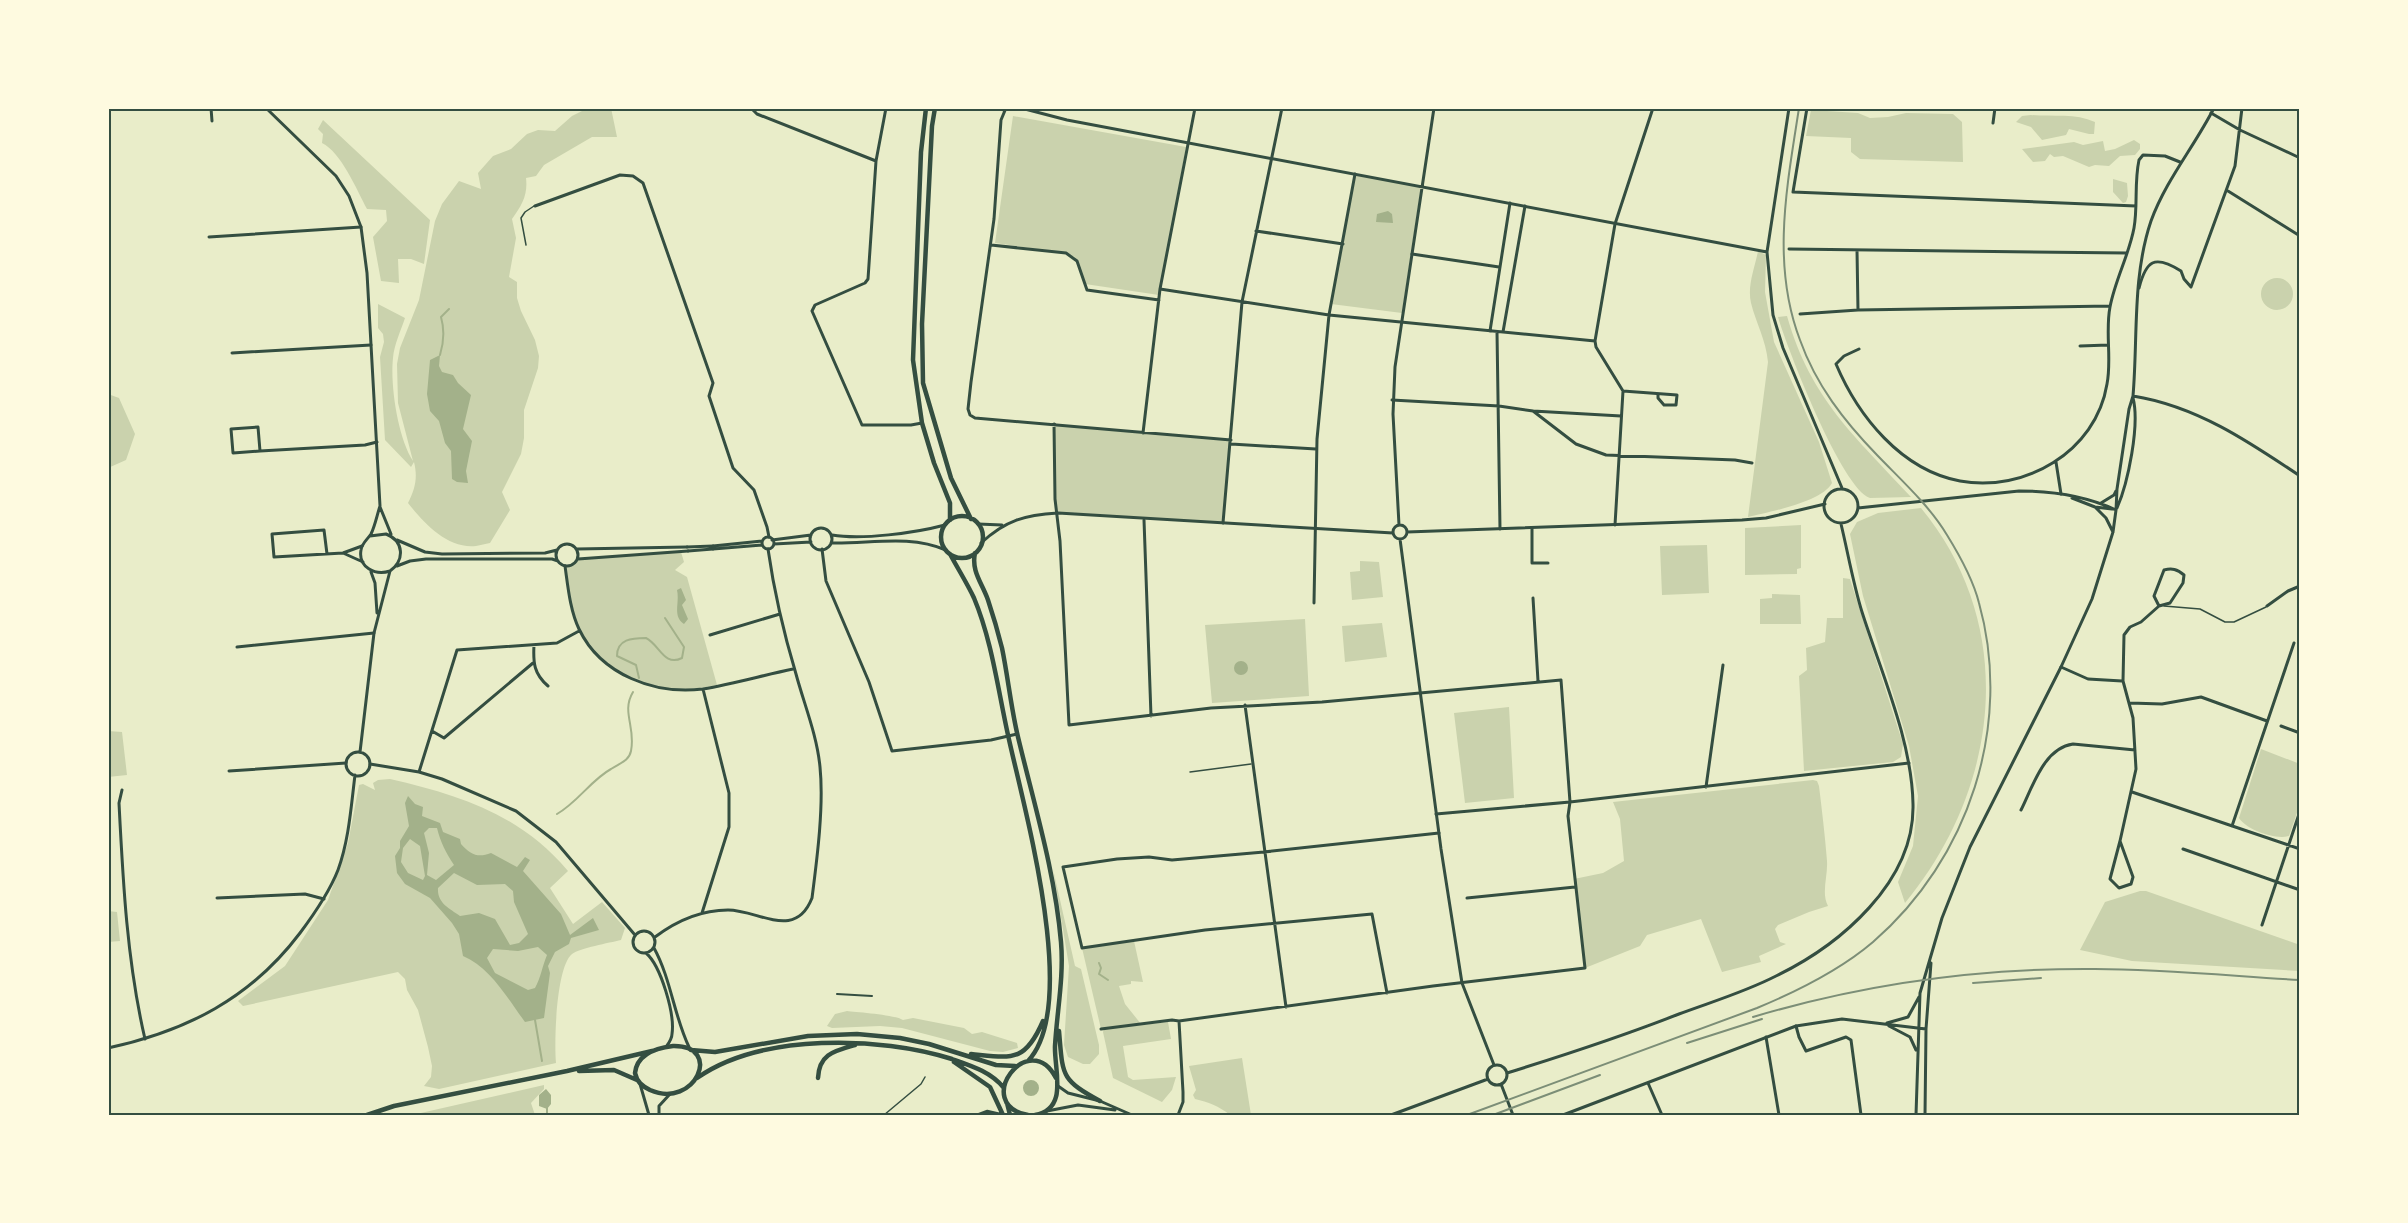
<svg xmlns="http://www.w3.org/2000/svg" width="2408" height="1223" font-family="'Fira Sans Condensed',sans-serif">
<rect width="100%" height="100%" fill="#e9edc9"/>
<!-- green -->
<path fill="#cad2ad" d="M588 108H611L617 137H592L544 165 536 176 526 178C528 195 522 205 512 219L516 238 509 277 517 282V298L521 311 535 340 539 356 538 368 524 410V438L521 454 502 492 510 510 490 543C485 544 481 545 476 546 447 549 424 523 408 503 415 489 418 478 414 462L411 467 385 440 380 357 384 342 383 334 378 328V304L405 318C401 330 394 345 393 358 390 386 398 438 413 461L398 403 397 364 400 348 419 300 435 221 442 204 459 181 481 189 478 173 493 156 511 149 527 134 538 130 555 131 572 116Z
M1811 110 1858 113 1870 118 1888 117 1906 113 1953 114 1962 122 1963 162 1860 159 1851 152V138L1806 136Z
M2031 115C2053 117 2075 113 2095 122L2094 134H2089L2069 129 2066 135 2042 140 2031 127 2016 122 2022 116Z
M1013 116 1186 147 1159 295 1085 284 1075 257 1065 253 995 243Z
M323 120 430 220 424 264 411 259H398L399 283 381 281 373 237 387 221 386 210 367 209C357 190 341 152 322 143L323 134 318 129Z
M2134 140 2140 144V149L2135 155 2120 156 2109 166 2095 165 2089 167 2063 156 2054 157 2050 154 2045 161 2033 162 2022 149 2074 142 2083 145 2103 141 2105 151 2115 149Z
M1355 174 1421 186 1402 313 1331 304Z
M2113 179 2127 183 2128 196 2126 202 2123 203 2113 192Z
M1758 251 1766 255 1765 292 1774 342 1819 442 1832 483C1822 502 1769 512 1748 517L1768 362C1766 340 1756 323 1751 303 1747 286 1755 267 1758 251Z
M2261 294a16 16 0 1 1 32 0a16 16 0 1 1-32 0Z
M1787 316C1811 400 1855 436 1911 497L1870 498C1842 489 1787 348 1778 317Z
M108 394 119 398 135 434 126 460 108 468Z
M1054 424 1231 440 1223 523 1058 513 1055 499Z
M1921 508C2019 627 2000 788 1905 903L1898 882 1913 846 1918 796 1909 746 1863 596 1850 534 1857 522 1878 513Z
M1801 525V568L1797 569V574L1745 575V528Z
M1707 545 1709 593 1662 595 1660 546Z
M681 552 684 562 675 570 687 577 717 685C668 696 621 686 590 644 586 640 581 635 579 629 571 610 570 586 565 566L573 565 578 559Z
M1360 561 1379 562 1383 597 1352 600 1350 572 1360 571Z
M1843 578 1850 579 1903 744 1901 757 1893 762 1804 771 1799 676 1807 670 1806 648 1825 642 1827 618H1843Z
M1772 594 1800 595 1801 624H1760V599L1772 598Z
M1305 619 1309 696 1212 703 1205 625Z
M1382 623 1387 657 1345 662 1342 626Z
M1509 707 1514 798 1465 803 1454 713Z
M108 731 122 732 127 775 108 777Z
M2261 749 2300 764V804L2289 836C2275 840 2247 830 2239 818Z
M390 779C459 795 520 814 568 871L550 888 573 924 602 902 625 928 621 940C609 943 580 948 572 954 556 967 554 1043 556 1063L439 1089 424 1086 431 1077 432 1066 428 1047 418 1010 407 990 405 979 398 972 243 1006 238 1001 285 966 328 900 348 843 359 785 363 784 375 790 373 783 378 780Z
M1813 780 1817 781 1819 786C1822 811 1825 836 1827 861 1828 876 1821 893 1828 906L1809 912 1778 925 1775 929 1780 942 1786 944 1759 956 1761 962 1722 972 1701 919 1647 935 1640 946 1585 968 1574 879 1603 873 1624 861 1620 819 1613 802Z
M1053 869 1075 966 1081 969 1099 1045V1054L1090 1064H1083L1068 1057 1064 1045 1069 966Z
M2140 891H2146L2300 945V971L2132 961 2080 950 2105 902Z
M108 911 117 912 120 941 108 942Z
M1134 941 1143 982 1131 981V984L1119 986 1125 1004 1141 1024 1101 1029 1082 948Z
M847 1011C856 1012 896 1015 903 1020L913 1018 964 1028 972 1034 982 1032 1017 1043 1018 1048 1003 1052 990 1051 902 1028 880 1026 832 1028 827 1026 835 1014Z
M1168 1022 1171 1039 1123 1046 1128 1077 1133 1080 1176 1077 1172 1090 1162 1102 1113 1078 1103 1032 1104 1029Z
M1242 1058 1251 1115H1230C1219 1106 1208 1102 1195 1099L1193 1095 1196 1090 1189 1066Z
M544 1085V1089L531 1103 535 1115H412Z"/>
<!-- water -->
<path fill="#a3b18a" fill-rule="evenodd" d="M1388 211 1392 214 1393 223 1376 222 1377 214Z
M440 355 439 366 442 372 453 375 458 383 471 395 463 429 472 441 466 471 468 483 457 482 452 479 451 451 445 443 439 421 430 411 427 394 430 360Z
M681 588 686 600 682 605 688 619 684 624C672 616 680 603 677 590Z
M1234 668a7 7 0 1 1 14 0a7 7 0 1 1-14 0Z
M408 796 415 804 423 807 422 816 440 823 443 832 460 839 461 844C471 855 478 858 491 853L517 867 525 857 530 860 523 871 561 914 570 935 593 918 599 930 571 938 569 944 555 952 548 966 550 973 544 1018 525 1022C508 999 490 967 463 956L459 934 452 923 430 898 405 884 397 873 395 856 400 848V841L409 826 405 803ZM429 828H437C440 841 446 853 454 865L436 880 427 875 429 853 424 833ZM410 839 420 846 425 876 423 880 408 873 401 862 403 848ZM454 873 477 885 505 884 513 891 514 902 528 934 519 943 510 945 495 919 479 913 460 916C449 908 437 903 438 888ZM538 947 547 955C542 967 541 977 535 988L528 990 495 973 487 958 493 949 518 951Z
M1023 1088a8 8 0 1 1 16 0a8 8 0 1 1-16 0Z
M546 1089 551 1095V1104L547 1109 539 1106V1095Z"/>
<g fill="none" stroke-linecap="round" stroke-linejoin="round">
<!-- stream -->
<path stroke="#a3b18a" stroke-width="2" d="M440 355C444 342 445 331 441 317L449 309
M639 678 636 665 617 656C617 639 632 638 646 638 660 645 664 667 682 658L684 647 665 618
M557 814C578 802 591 780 611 769 620 763 629 761 631 751 636 727 621 712 633 692
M1099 963 1101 968 1099 974 1108 980
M535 1020 542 1061
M547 1107V1115"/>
<!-- service -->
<path stroke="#344e41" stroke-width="1.5" d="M526 245 521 218 525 212 534 206
M2164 606 2200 609 2225 622H2234L2266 607
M1190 772 1251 764
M884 1115 921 1084 925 1077"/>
<!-- pedestrian -->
<path stroke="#344e41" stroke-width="2" d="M837 994 872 996"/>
<!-- minor -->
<path stroke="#344e41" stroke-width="3" d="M211 108 212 121
M751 108 757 114 876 161
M886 108 876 161 868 279 865 283 815 305 812 311 862 425H911L922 423
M993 108 1005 110
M1006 108 1001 120 994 219 971 382 968 409 970 415 975 418 1231 440
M1807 108 1793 192 2136 206
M2211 113 2240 130 2300 158
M1993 123 1995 108
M2228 191 2300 236
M535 206 620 175 633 176 643 183 713 383 709 396 733 468 754 490 767 527 769 537
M1256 231 1343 244
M209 237 361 227
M991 245 1066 253 1077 261 1087 290 1159 300
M1789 249 2127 253
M1857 250 1858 310
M1412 254 1499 267
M2139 288C2146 261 2154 254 2181 271L2184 279 2191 287 2235 166 2242 108
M1160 289 1329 315 1595 341
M1800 314 1858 310 2110 306
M1490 331 1510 203
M1497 332 1500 529
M1503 332 1525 206
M2080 346 2108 345
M1859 349 1844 356 1836 364C1858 416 1901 470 1960 481 2024 493 2096 452 2107 384 2112 359 2105 332 2110 307 2115 280 2129 255 2134 228 2138 206 2134 183 2139 160L2143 155 2165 156 2180 162
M232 353 371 345
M1623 391 1677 395 1676 405H1664L1658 398V394
M1392 400 1499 406 1533 411 1576 444 1606 455 1735 460 1752 463
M1533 411 1621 416
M1054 424 1055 499 1060 541 1069 725 1211 708 1322 702 1561 680 1570 802 1568 816 1585 968 1433 986 1179 1021 1172 1020 1101 1029
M1143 433 1160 289 1195 108
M1231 444 1316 449
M260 451 233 453 231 429 258 427 260 451 365 445 377 442
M2056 462 2061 494
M1144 520 1151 716
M1223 523 1242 302 1282 108
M1615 525 1623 391 1596 347 1595 341 1615 224 1653 108
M1532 528V563H1548
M687 547 713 546
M822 549 826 581 869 682 892 751 991 740 1017 734
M688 551 713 549
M343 553 363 562
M327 554 324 530 272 534 274 557 343 553 362 546
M565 566C568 587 570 610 579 629 601 675 655 695 703 689 733 684 764 675 793 669
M1533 598 1538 681
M1314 603 1317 439 1329 315 1355 174
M2267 606 2288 591 2300 586
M710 635 780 614
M534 645C533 663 534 674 548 686
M237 647 374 633
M2061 667 2088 679 2122 681
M2130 703 2162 704 2201 697 2267 721
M1245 705 1286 1007
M2281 726 2300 733
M432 731 444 738 533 663
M370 764 419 772 442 779 516 811 556 842 635 935
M229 771 346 763
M419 772 457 650 557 643 579 631
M1706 787 1723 665
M122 790 119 803C123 882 127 962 145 1039
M2132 792 2300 849
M2021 810C2033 786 2044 748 2073 744L2135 750
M1436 814 1570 802 1909 763
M2232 826 2294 643
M2120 841 2136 769 2133 718 2123 681 2124 635 2130 627 2141 622 2159 606 2170 603 2183 583 2184 575C2177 569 2172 568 2164 570L2154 596 2159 606
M2120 841 2133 877 2131 884 2119 888 2110 879Z
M2183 849 2300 890
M217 898 305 894 324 899
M1467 898 1575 887
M702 913 729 827V793L703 689
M2262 925 2300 811
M633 942a11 11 0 1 1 22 0a11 11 0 1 1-22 0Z
M655 937C675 922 701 910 728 910 759 910 795 941 812 898 817 859 824 806 820 767 817 735 804 704 796 674 784 634 774 591 768 549
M654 948C671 979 674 1016 689 1047
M646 953C661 966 675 1014 672 1034 672 1039 669 1043 666 1047
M1387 993 1372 914 1205 930 1082 948 1063 867 1117 859 1149 857 1172 860 1264 852 1439 833
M1796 1026 1799 1037 1806 1051 1846 1037 1851 1040 1861 1115
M1766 1037 1779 1115
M1648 1083 1662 1115
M640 1084 649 1115
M659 1115V1106L670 1094
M1178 1115 1183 1102V1092L1179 1021"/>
<!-- tertiary -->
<path stroke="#344e41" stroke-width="3" d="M266 108 336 176 349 196 361 227 367 273 380 506C377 515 375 526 371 534 367 540 362 543 361 550 358 567 375 576 390 571 405 560 404 541 386 534L370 536
M1021 108 1067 120 1767 252
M1789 108 1767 252 1773 315 1783 348 1842 488
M2133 396C2196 406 2248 441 2300 476
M1824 506a17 17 0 1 1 34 0a17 17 0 1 1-34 0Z
M2072 498 2095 507 2112 509
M2101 503 2114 495 2116 491
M380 507 391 534
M1858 508 2019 491C2051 491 2086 496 2116 510
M2096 508 2106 518 2113 532
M2117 508C2128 483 2140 425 2133 398
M978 524 1002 525
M1393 532a7 7 0 1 1 14 0a7 7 0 1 1-14 0Z
M1399 525 1393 414 1395 367 1434 108
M810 539a11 11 0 1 1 22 0a11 11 0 1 1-22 0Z
M1407 532 1742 520 1766 518 1825 504
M832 535C862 540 915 533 945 525
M762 543a6 6 0 1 1 12 0a6 6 0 1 1-12 0Z
M1400 539 1441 849 1462 983 1494 1065
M397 540 425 552 442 554 545 553 557 550
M772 540 811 535
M831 543C870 544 909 534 946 550
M981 543C1006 520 1025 515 1058 513L1393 533
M556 555a11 11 0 1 1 22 0a11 11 0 1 1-22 0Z
M774 544 811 542
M713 546 762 541
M577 549 687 547
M713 549 762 545
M578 559 688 551
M397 566 410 561 426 559H552L558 561
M371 572 375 583 377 613
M360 752 374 633 390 571
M346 764a12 12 0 1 1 24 0a12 12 0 1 1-24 0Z
M1887 1023 1908 1017 1919 997
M1889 1026 1910 1037 1916 1050
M108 1048C187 1031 251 998 300 933 315 913 329 893 338 870 349 840 351 807 355 775
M1487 1075a10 10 0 1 1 20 0a10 10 0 1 1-20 0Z
M1507 1073C1565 1055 1623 1036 1679 1014 1711 1002 1745 992 1776 976 1840 945 1915 882 1913 804 1912 741 1881 672 1862 612 1853 583 1848 553 1841 524
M1501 1084 1513 1115
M1058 1086 1068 1093 1100 1101 1132 1115
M1047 1111 1078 1105 1115 1110
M1391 1115 1488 1079
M1563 1115 1796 1026 1842 1019 1926 1029
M1916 1115 1920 993 1942 918 1970 847 2061 667 2092 599 2113 532 2116 510 2117 489 2129 409 2133 396C2138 338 2132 277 2151 221 2166 180 2194 147 2214 108
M1925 1115 1926 1029 1931 963"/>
<!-- trunk -->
<path stroke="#344e41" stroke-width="4.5" d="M926 108 921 152 913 360 922 423 934 463 950 503V520
M935 108 932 126 922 324 923 383 951 478 971 519
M941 537a21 21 0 1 1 42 0a21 21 0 1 1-42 0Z
M975 553C971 571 982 583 988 600 993 615 998 632 1002 648 1008 677 1011 708 1018 737 1034 804 1055 872 1061 942 1064 977 1057 1011 1055 1046 1054 1070 1069 1109 1035 1115
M950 554C958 569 967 583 974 598 992 641 998 690 1008 735 1023 805 1081 1005 1028 1061
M1059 1031C1063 1076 1060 1079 1100 1101
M673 1046C724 1045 695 1110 650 1090 642 1086 637 1082 635 1073 637 1054 656 1048 673 1046Z
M691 1050 715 1052 808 1036 857 1034 900 1038 929 1044 996 1065 1015 1066
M971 1054C1012 1058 1025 1063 1043 1021
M954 1062 990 1087 1003 1115
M579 1071 614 1070 637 1080
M697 1078C761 1033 880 1036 952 1059 972 1066 991 1072 1004 1088
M818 1078C819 1054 834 1051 855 1045
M1007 1103 1010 1115
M367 1115 394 1106 567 1071 652 1051
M979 1115 987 1112 1000 1115
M1028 1115C971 1105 1029 1026 1056 1078"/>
<!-- rail -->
<path stroke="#7c8e77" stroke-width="2" d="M1973 983 2041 978
M1753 1017C1864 984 1980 968 2095 969 2163 969 2232 976 2300 980
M1687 1043 1762 1019
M1467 1115 1757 1008C1798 991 1839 971 1873 942 1969 859 2013 725 1979 603 1973 579 1960 556 1947 535 1929 505 1901 480 1877 455 1844 421 1816 385 1800 340 1771 264 1787 186 1799 108
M1493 1115 1600 1075"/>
</g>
<!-- border -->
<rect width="2408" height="1223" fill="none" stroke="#fefae0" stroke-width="219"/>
<rect x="110" y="110" width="2188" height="1004" fill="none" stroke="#344e41" stroke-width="2"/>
</svg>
